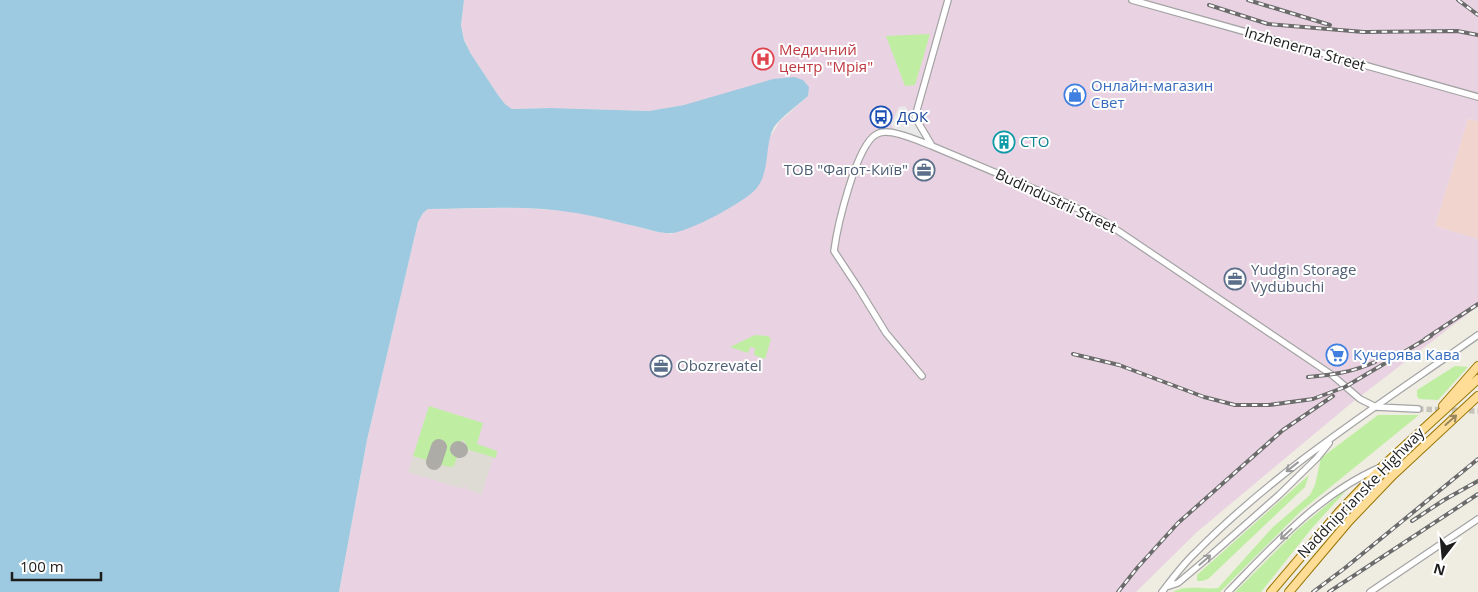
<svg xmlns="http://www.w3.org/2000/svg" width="1478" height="592" font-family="'Open Sans',sans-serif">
<rect width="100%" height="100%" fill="#efece2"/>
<!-- commercial -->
<path fill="#f2d4cf" d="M1468 119 1478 121V239L1435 226Z"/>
<!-- industrial -->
<path fill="#e9d3e2" d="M464 0H1478V121L1468 119 1435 226 1478 239V306L1349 405 1197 532 1136 592H339L367 440 418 222 423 213 428 209 521 208 568 211 600 217 658 232 672 234 772 134 779 122 808 96 684 105 649 111 551 108 512 109 505 104 498 95 471 54 464 39 461 25Z"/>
<!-- airport -->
<path fill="#dddbd3" d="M463 437 467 446 466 449 493 457 482 494 467 490V487L465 486 464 489 408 472 413 456 449 467 454 466Z"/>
<!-- grass -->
<path fill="#bfeea2" d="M930 34 915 85 905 86 886 36Z
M755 335 768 336 771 339 765 359 754 355 755 348 750 347 748 353 730 347Z
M1455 366 1468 367 1438 400 1419 399 1417 396V390Z
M429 406 483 423 477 444 497 451 496 458 466 449 467 446 463 439 454 466 449 467 413 456Z
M1378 415H1419L1301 511 1220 592H1173C1186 584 1203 590 1218 588L1272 528 1310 495 1315 485 1321 458Z
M1309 475 1305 487 1208 579 1202 581H1197V575Z
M1352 484 1312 528 1261 592H1235L1298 529Z"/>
<!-- parking -->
<path fill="#e9e9e9" d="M905 106 926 137 924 143 897 133 891 124 899 107Z"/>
<!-- water -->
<path fill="#9ecae1" d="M0 0H464L461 25 464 40 471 54 498 95 505 104 512 109 551 108 649 111 684 105 773 79 794 77 803 80 809 87 808 96C798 105 781 117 774 127 764 145 771 171 756 189 745 202 690 231 673 233 662 234 650 230 639 227 616 222 593 215 569 212 523 205 475 209 428 209L423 213 418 222 367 440 339 592H0Z"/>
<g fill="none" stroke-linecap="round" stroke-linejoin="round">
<!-- taxiway -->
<path stroke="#adaca6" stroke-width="16" d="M458 449 460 450
M434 462 439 447"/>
<!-- minor-tunnel -->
<path stroke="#c5c3bb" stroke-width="5.5" stroke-dasharray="5.5 3" stroke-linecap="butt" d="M1418 409 1478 411"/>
<!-- minor casing -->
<g stroke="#a4a4a4" stroke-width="8">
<path id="minor" d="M948 0 915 117 932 146 1056 198 1105 222 1332 375 1360 399 1376 407 1418 409
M1132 0 1478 97
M922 376 886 333 859 289 834 251C837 228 856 144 877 134 889 127 919 141 932 146
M1166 587 1178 583 1210 556 1279 495 1317 458 1329 443
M1162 592C1173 578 1183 564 1196 552 1280 467 1382 403 1478 335
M1228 592C1273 546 1320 493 1381 467
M1370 592 1478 519"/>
</g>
<!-- major casing -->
<g stroke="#967400" stroke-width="10">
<path id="major" d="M1443 406 1478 366
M1271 592 1339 512 1383 466 1478 379
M1289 592 1349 521 1393 475 1478 396"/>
</g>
<!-- minor -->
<use href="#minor" stroke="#fff" stroke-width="5.5"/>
<!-- major -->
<use href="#major" stroke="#ffdd97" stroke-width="8"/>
<!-- rail casing -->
<g stroke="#6b6b6b" stroke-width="4">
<path id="rail" d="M1248 0 1330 25
M1458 0 1478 15
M1209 5 1268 24 1364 32 1457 31 1478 35
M1425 339 1478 304
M1073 354 1119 365 1204 397 1235 405H1269L1313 399 1345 387 1431 336
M1308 377C1332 375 1353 372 1375 362
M1412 521 1444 500 1478 481
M1118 592 1137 568 1178 523 1283 430 1333 396
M1313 592 1345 568 1478 459
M1329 592 1478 494"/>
</g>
<!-- rail -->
<use href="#rail" stroke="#fff" stroke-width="2" stroke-dasharray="5.5" stroke-linecap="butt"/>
</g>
<!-- one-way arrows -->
<defs><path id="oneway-shaft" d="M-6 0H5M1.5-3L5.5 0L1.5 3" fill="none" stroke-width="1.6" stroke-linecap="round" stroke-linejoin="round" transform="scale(1.25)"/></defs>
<use stroke="#998760" href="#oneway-shaft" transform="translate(1451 420) rotate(-42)"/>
<g stroke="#999">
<use href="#oneway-shaft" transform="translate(1292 467) rotate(142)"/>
<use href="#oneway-shaft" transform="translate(1286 534) rotate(137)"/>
<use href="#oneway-shaft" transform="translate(1205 560) rotate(-41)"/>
</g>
<!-- icons -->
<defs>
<g id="hospital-ring" transform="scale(1.125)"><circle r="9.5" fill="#fff" stroke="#e0444e" stroke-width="1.5"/><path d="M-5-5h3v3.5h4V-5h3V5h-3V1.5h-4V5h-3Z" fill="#e0444e"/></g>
<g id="shop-ring" transform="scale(1.125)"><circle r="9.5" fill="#fff" stroke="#3f7fe0" stroke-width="1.5"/><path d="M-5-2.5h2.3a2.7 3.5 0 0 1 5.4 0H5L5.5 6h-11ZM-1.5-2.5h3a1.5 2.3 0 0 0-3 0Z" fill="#3f7fe0"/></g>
<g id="bus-ring" transform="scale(1.125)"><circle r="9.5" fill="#fff" stroke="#1a4fb4" stroke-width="1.5"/><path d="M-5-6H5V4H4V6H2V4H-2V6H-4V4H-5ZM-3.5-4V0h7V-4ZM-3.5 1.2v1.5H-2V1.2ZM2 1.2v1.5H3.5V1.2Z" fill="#1a4fb4"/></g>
<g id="building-ring" transform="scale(1.125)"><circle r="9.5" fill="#fff" stroke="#0f9aa8" stroke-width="1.5"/><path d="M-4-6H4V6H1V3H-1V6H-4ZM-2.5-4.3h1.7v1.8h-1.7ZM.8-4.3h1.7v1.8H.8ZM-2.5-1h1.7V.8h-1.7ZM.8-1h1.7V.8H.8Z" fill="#0f9aa8"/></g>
<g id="office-ring" transform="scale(1.125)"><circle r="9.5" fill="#fff" stroke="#5c6f8a" stroke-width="1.5"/><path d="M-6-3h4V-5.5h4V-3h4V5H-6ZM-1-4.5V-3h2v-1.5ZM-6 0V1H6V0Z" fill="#5c6f8a"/></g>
<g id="supermarket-ring" transform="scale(1.125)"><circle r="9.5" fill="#fff" stroke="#3f7fe0" stroke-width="1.5"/><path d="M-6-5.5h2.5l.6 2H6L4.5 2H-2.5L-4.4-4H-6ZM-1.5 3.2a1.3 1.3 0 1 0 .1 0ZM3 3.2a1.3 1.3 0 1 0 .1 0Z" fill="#3f7fe0"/></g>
</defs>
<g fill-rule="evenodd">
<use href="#hospital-ring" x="763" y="59"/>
<use href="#shop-ring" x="1075" y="95"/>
<use href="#bus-ring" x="881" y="117"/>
<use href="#building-ring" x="1004" y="142"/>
<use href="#office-ring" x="924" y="170"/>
<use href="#office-ring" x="1235" y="279"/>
<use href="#supermarket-ring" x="1337" y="355"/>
<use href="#office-ring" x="661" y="366"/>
</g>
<g text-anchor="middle" stroke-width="4" stroke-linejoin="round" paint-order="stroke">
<!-- street labels -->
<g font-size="15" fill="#1d1d1d" stroke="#fff">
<text transform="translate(1305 49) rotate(16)" y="5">Inzhenerna Street</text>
<text transform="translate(1056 201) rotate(25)" y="5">Budindustrii Street</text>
<text transform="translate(1361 493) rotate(-46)" y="5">Naddniprianske Highway</text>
</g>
<!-- health labels -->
<g font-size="15" fill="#be3a42" stroke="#fff" text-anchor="start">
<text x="779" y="55">Медичний<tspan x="779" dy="17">центр "Мрія"</tspan></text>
</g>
<!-- shop labels -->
<g font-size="15" fill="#366cbe" stroke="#fff" text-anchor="start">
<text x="1091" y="91">Онлайн-магазин<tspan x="1091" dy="17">Свет</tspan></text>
<text x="1353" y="360">Кучерява Кава</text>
</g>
<!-- transit labels -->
<g font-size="15" fill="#164399" stroke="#fff" text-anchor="start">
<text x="897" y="122">ДОК</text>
</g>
<!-- culture labels -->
<g font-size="15" fill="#0d838f" stroke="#fff" text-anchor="start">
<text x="1020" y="147">СТО</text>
</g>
<!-- service labels -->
<g font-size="15" fill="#4e5e75" stroke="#fff" text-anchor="start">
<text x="908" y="175" text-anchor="end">ТОВ "Фагот-Київ"</text>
<text x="1251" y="275">Yudgin Storage<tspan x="1251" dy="17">Vydubuchi</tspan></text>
<text x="677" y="371">Obozrevatel</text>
</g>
</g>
<!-- north arrow -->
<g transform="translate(1443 557) rotate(196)" stroke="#ffffff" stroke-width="4" paint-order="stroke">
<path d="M0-4L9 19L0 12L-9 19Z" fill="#1d1d1d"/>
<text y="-8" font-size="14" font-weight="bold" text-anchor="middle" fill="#1d1d1d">N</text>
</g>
<!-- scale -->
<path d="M12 572v8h89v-8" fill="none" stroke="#1d1d1d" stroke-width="2.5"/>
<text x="20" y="572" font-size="15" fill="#1d1d1d" stroke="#ffffff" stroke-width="4" paint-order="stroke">100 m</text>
</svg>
